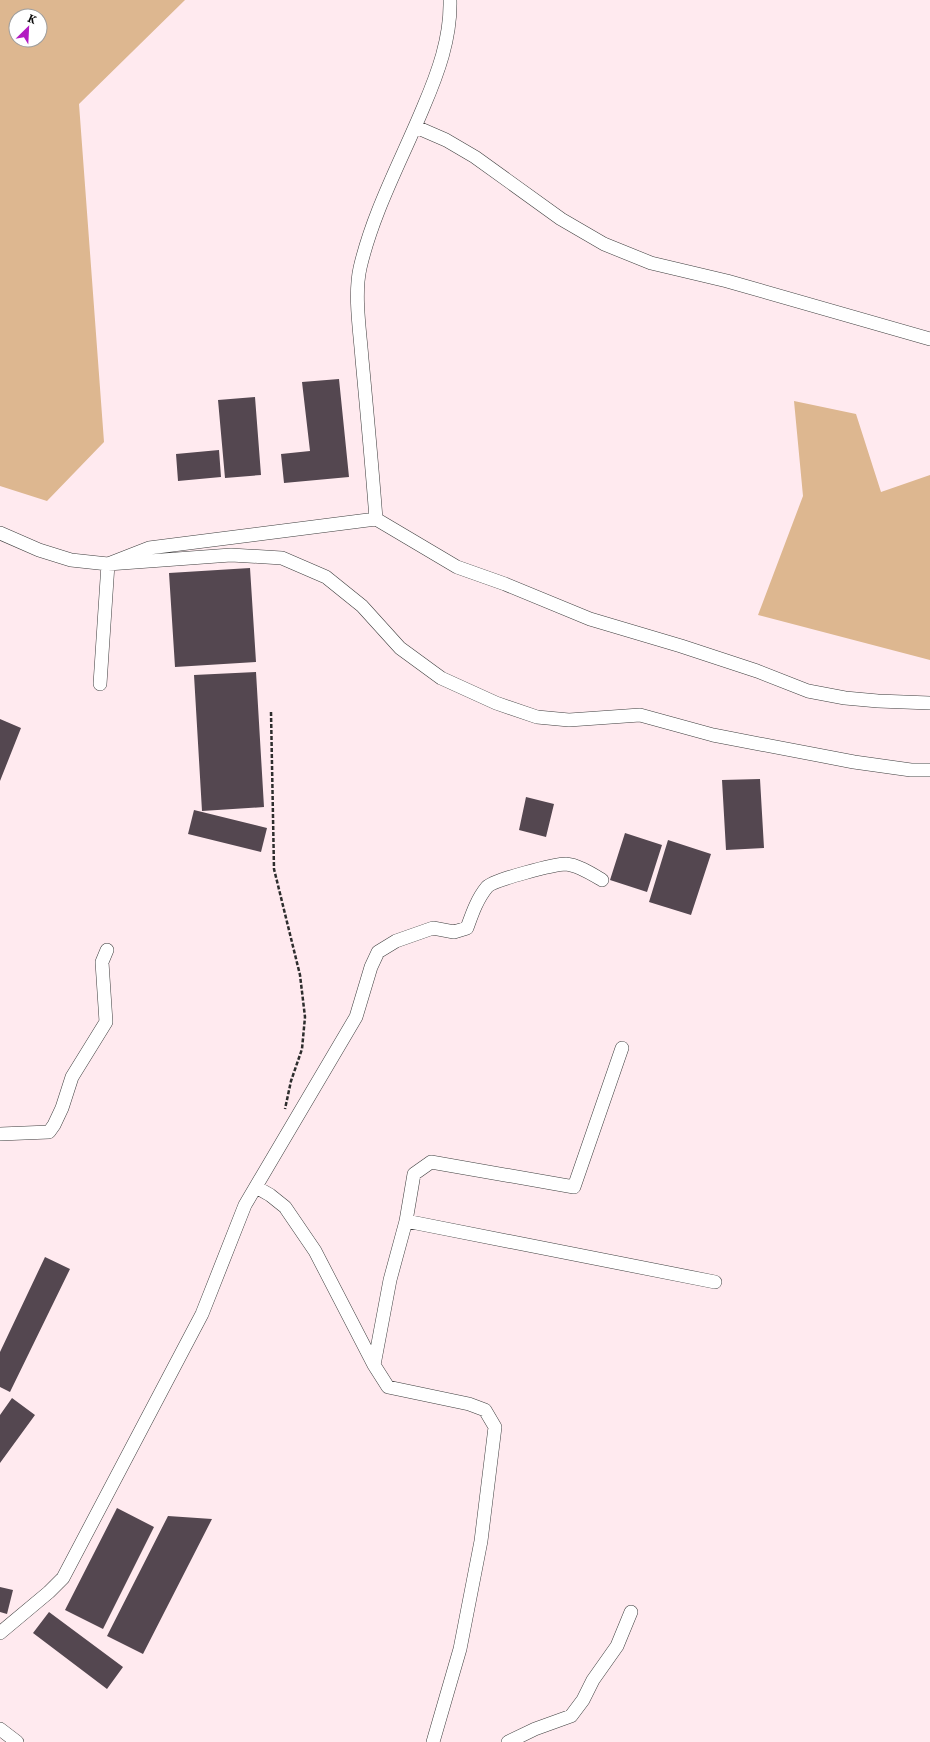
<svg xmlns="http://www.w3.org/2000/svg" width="930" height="1742" font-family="'Noto Serif',serif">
<rect width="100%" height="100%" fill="#ffeaef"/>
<!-- forest -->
<path fill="#ddb790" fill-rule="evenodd" d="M0 0H185L79 104 104 442 47 501 0 486ZM16 16H40V40H16Z
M794 401 856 414 881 492 930 475V660L758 615 803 496Z"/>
<!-- building -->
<path fill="#544750" d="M339 379 349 477 284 483 281 454 310 451 302 382Z
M255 397 261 475 225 478 218 400Z
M219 450 221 477 178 481 176 454Z
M250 568 256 662 175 667 169 573Z
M256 672 264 807 202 811 194 675Z
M0 719 21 728 0 781Z
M760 779 764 848 726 850 722 780Z
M526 797 554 804 546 837 519 830Z
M194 810 267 828 261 852 188 834Z
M625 833 662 845 647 892 610 880Z
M668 840 711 854 691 915 649 902Z
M45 1257 70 1269 10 1392 0 1387V1352Z
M12 1398 35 1415 0 1463V1415Z
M117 1508 154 1527 103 1629 65 1610Z
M168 1516 212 1519 143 1654 107 1636Z
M0 1587 13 1590 7 1614 0 1612Z
M49 1612 123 1667 107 1689 33 1633Z"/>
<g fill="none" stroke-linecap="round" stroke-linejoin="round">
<!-- minor casing -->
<g stroke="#3e3e3e" stroke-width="14">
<path id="minor" d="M416 127 446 140 475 157 561 219 604 244 651 263 727 281 930 339
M376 519 457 567 505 584 590 619 681 646 757 671 808 691 845 698 878 701 930 703
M0 533 39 550 71 560 108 564 231 555 282 558 326 577 362 606 400 648 441 678 496 703 537 717 569 720 640 715 713 735 854 762 911 770H930
M100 684 108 564 149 548 376 519C372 466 367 412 362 359 360 332 354 295 360 268 373 212 401 161 423 108 438 73 451 38 450 0
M0 1134 49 1132 54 1125 62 1108 72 1077 106 1022 102 962 107 950
M256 1187 270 1195 285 1207 315 1251 374 1365 388 1387 469 1404 485 1410 495 1427 481 1541 460 1649 433 1742
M406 1221 414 1174 431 1162 574 1187 622 1048
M374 1365 390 1280 406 1221 715 1282
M0 1633 49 1592 63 1578 202 1314 245 1205 356 1017 371 967 378 952 396 941 433 928 454 932 467 928C472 914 477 899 487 887 493 880 555 864 566 864 578 865 592 874 602 880
M0 1729 17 1742
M508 1742 535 1729 571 1716 583 1700 593 1680 617 1646 631 1612"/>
</g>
<!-- path -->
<path stroke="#2d2d2d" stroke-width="2.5" stroke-dasharray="4 2" stroke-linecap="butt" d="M271 712 274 869 300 975 305 1017 302 1049 291 1081 285 1109"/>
<!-- minor -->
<use href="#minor" stroke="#fff" stroke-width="13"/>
</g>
<!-- north arrow -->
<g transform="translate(28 28) rotate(24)"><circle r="19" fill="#ffffff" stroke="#9d9d9d"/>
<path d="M0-3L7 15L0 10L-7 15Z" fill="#b31cc2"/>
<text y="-6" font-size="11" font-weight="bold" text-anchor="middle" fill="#0b0b0b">K</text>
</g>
</svg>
